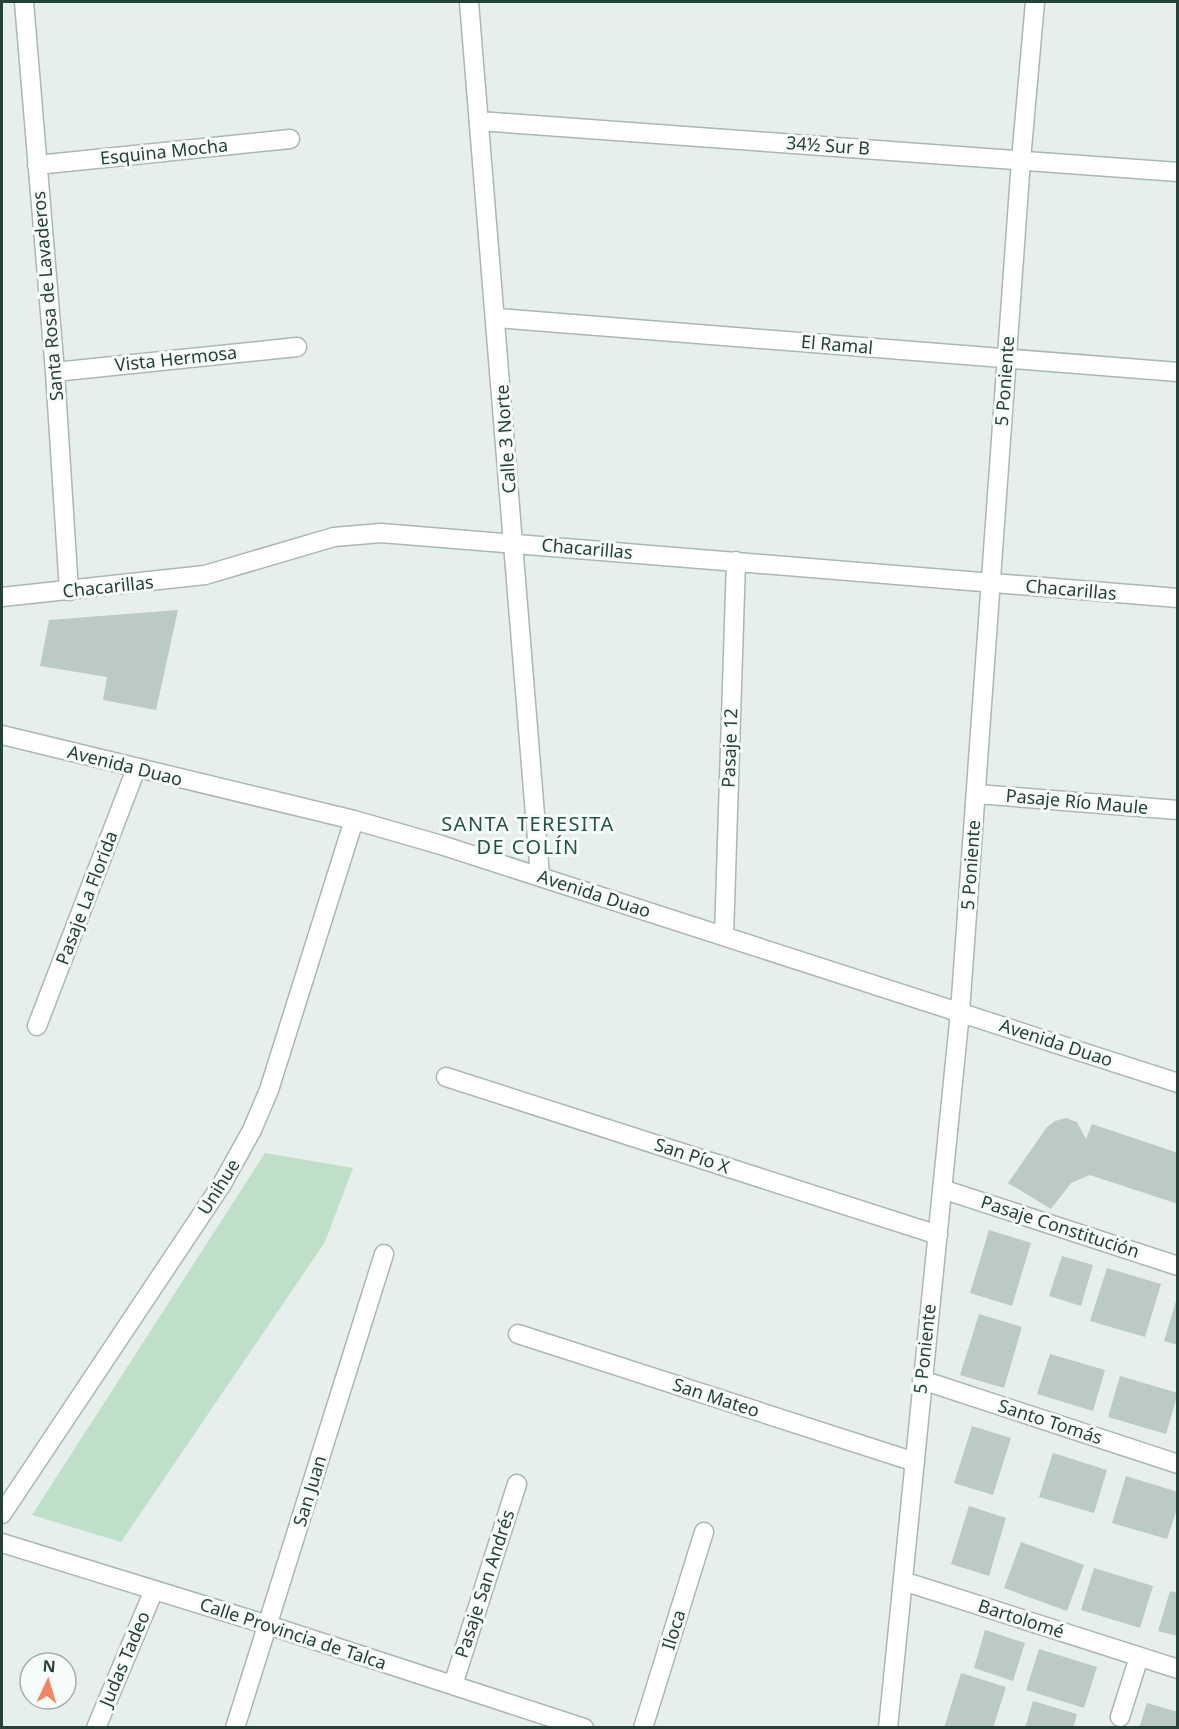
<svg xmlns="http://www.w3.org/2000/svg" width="1179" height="1729" font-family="'Noto Sans',sans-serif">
<rect width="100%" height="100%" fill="#e6efeb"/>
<!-- green -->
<path fill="#bfe0c8" d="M265 1153 353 1168 325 1242 121 1542 32 1515Z"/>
<!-- building -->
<path fill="#bbcac4" d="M178 610 156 710 103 700 107 677 40 666 49 620Z
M1066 1118 1077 1122 1086 1139 1092 1124 1178 1153V1204L1090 1175 1071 1183 1051 1209 1008 1183 1047 1127 1055 1121Z
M989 1230 1031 1243 1012 1306 970 1293Z
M1062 1256 1093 1265 1081 1306 1049 1296Z
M1107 1268 1161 1284 1145 1337 1090 1321Z
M1177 1298H1178V1345L1164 1341Z
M979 1314 1022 1327 1004 1388 960 1375Z
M1050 1354 1105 1370 1093 1411 1037 1394Z
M1120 1376 1178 1393 1166 1434 1108 1417Z
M972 1426 1011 1438 993 1495 954 1483Z
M1053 1453 1107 1470 1094 1513 1039 1497Z
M1126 1476 1178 1492V1506L1167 1539 1112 1523Z
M969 1506 1006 1518 989 1576 951 1564Z
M1021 1542 1084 1565 1067 1611 1004 1588Z
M1094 1568 1153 1586 1140 1628 1081 1610Z
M1170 1591 1178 1593V1636L1158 1631Z
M985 1630 1025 1643 1013 1681 974 1668Z
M1039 1649 1097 1667 1084 1708 1026 1690Z
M961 1673 1006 1687 993 1728H944Z
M1033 1701 1077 1714 1073 1728H1025Z
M1147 1703 1178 1712V1728H1139Z"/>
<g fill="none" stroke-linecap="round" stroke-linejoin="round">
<!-- minor casing -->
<g stroke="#a8b8b2" stroke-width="21">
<path id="minor" d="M24 2 55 372 69 591
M469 2 540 876
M479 121 1178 172
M37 165 290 139
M497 318 1178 372
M55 372 297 347
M2 597 205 575 334 537 381 533 1178 598
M2 735 354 820 441 845 1178 1083
M977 794 1178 810
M724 936 736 561
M37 1026 136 769
M446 1077 938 1235
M942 1189 1178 1266
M518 1334 915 1462
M922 1380 1178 1464
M2 1514 222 1184 252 1130 269 1090 354 820
M2 1543 268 1625 584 1728
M903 1581 1178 1669
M453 1685 517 1484
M1120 1717 1139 1657
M96 1728 154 1590
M235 1728 384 1254
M643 1728 704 1532
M888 1728 960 1012 1021 160 1035 2"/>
</g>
<!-- minor -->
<use href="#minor" stroke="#fff" stroke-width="18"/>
</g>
<g text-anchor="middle" stroke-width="6" stroke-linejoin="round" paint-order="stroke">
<!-- street labels -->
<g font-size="18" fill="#24423a" stroke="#f7fbf9">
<text transform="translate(828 146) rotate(4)" y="6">34½ Sur B</text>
<text transform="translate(164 152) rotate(-6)" y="6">Esquina Mocha</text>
<text transform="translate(48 296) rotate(-95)" y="6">Santa Rosa de Lavaderos</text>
<text transform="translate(837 345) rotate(5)" y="6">El Ramal</text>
<text transform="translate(176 359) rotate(-6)" y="6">Vista Hermosa</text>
<text transform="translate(1005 381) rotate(-86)" y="6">5 Poniente</text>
<text transform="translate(506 439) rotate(-94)" y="6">Calle 3 Norte</text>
<text transform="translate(587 549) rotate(5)" y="6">Chacarillas</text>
<text transform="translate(108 587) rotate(-6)" y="6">Chacarillas</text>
<text transform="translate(1071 590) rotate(5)" y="6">Chacarillas</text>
<text transform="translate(730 748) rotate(-88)" y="6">Pasaje 12</text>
<text transform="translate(125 766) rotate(14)" y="6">Avenida Duao</text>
<text transform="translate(1077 802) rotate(5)" y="6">Pasaje Río Maule</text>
<text transform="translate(971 865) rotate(-86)" y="6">5 Poniente</text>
<text transform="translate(594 894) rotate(18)" y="6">Avenida Duao</text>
<text transform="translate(87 898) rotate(-69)" y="6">Pasaje La Florida</text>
<text transform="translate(1056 1043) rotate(18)" y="6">Avenida Duao</text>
<text transform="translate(692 1156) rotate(18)" y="6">San Pío X</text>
<text transform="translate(219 1187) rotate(-58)" y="6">Unihue</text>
<text transform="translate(1060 1227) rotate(18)" y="6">Pasaje Constitución</text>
<text transform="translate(925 1349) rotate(-84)" y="6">5 Poniente</text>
<text transform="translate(716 1398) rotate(18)" y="6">San Mateo</text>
<text transform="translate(1050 1422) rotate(18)" y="6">Santo Tomás</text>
<text transform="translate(310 1491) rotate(-73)" y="6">San Juan</text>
<text transform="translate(485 1584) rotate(-72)" y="6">Pasaje San Andrés</text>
<text transform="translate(1021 1619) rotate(18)" y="6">Bartolomé</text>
<text transform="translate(674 1630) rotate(-73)" y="6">Iloca</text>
<text transform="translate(293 1634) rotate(18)" y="6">Calle Provincia de Talca</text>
<text transform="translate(125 1659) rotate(-67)" y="6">Judas Tadeo</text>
</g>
<!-- neighbourhood labels -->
<g font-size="20" letter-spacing="1.5" fill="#1f5548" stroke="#f7fbf9">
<text x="528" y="831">SANTA TERESITA<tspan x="528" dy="23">DE COLÍN</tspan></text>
</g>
</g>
<!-- border -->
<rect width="1179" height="1729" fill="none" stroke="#24423a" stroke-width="6"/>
<!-- north arrow -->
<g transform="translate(48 1681) rotate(4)"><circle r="28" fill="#f7fbf9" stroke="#a3b1ad" stroke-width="1.5"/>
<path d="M0-4.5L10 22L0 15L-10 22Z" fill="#f4845f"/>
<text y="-9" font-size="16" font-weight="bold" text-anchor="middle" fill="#24423a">N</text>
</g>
</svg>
